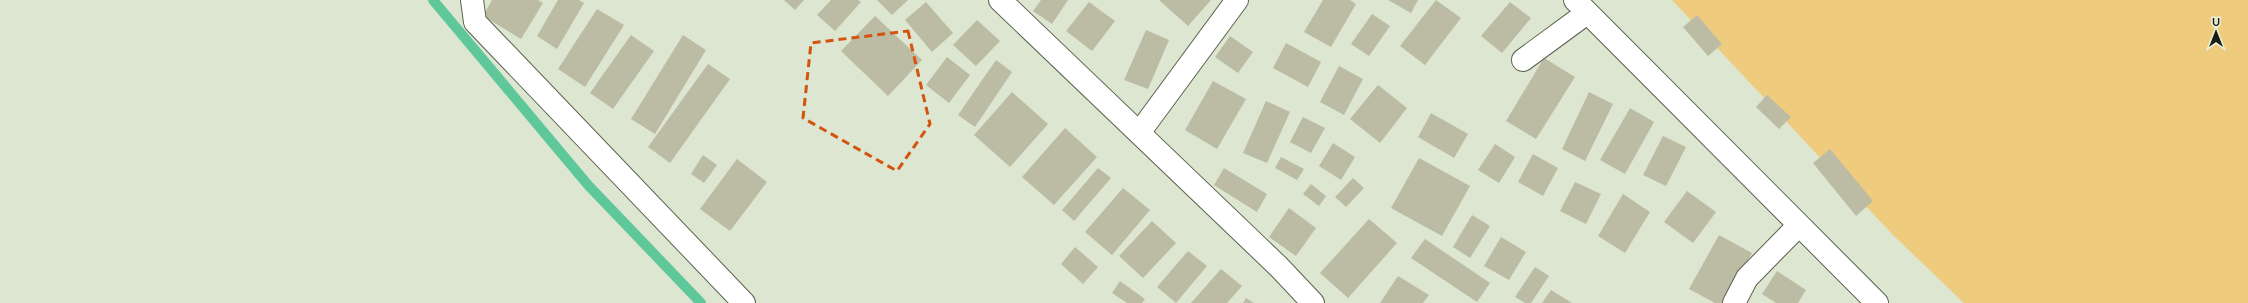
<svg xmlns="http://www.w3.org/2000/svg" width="2248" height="303" font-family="Lato,sans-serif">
<rect width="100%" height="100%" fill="#dde6d0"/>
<!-- green -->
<path fill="#eecb7d" d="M1672 0H2248V303H1964L1894 236Z"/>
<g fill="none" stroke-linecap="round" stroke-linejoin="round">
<!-- stream -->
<path stroke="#5fc89b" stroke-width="10" d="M433 0 588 185 701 303"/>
</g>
<!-- building -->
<path fill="#bcbca5" d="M492 0H538L543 3 521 39 483 16Z
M558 0H579L584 3 557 49 537 36Z
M784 0H804L795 10Z
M831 0H858L861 2 835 31 817 15Z
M877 0H908L892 15Z
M1041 0H1068L1052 24 1033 11Z
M1159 0H1211L1188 26Z
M1323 0H1350L1356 4 1331 47 1304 32Z
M1388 0H1418L1411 13Z
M1436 0 1461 18 1425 65 1400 46Z
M926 2 953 33 932 52 905 20Z
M1089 2 1115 21 1092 51 1066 31Z
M1510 2 1531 18 1502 53 1481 36Z
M597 9 624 25 585 87 558 69Z
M1372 14 1390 26 1369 56 1351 44Z
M1697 15 1722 44 1708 56 1683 27Z
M875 16 922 60 888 96 841 51Z
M977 20 1000 41 976 66 953 45Z
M1146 30 1169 40 1148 89 1124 80Z
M631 35 654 51 613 109 590 93Z
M683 35 706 50 655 134 631 119Z
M1230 36 1253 52 1238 73 1215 57Z
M1286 43 1321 62 1308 87 1273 68Z
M947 57 970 75 949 103 926 85Z
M1544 58 1575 77 1536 139 1506 121Z
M996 60 1012 72 975 127 958 115Z
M708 64 730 79 670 163 648 147Z
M1339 66 1363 79 1344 115 1320 102Z
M1213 81 1246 99 1217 149 1185 130Z
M1378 85 1407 108 1380 143 1350 119Z
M1012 92 1048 124 1010 167 974 135Z
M1589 92 1613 104 1585 161 1562 149Z
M1767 95 1791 117 1779 129 1756 107Z
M1266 101 1290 112 1267 163 1243 153Z
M1630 108 1654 122 1625 174 1600 160Z
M1431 113 1468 134 1454 158 1418 137Z
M1303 117 1325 128 1311 153 1290 142Z
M1065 128 1097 157 1054 205 1022 177Z
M1663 136 1686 147 1666 186 1643 175Z
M1333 143 1355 157 1341 180 1319 166Z
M1495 144 1515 157 1499 183 1478 170Z
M1830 149 1873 201 1856 216 1813 163Z
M1533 154 1558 168 1543 196 1518 182Z
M703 155 717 165 704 183 691 174Z
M1281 157 1304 169 1297 180 1275 168Z
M1419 158 1470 186 1442 236 1391 208Z
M737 159 767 182 730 231 700 209Z
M1098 168 1111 178 1074 221 1062 210Z
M1224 168 1267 194 1257 212 1214 185Z
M1353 178 1364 188 1346 207 1335 197Z
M1575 182 1601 194 1586 224 1560 211Z
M1311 184 1326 196 1319 206 1303 194Z
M1123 188 1150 210 1112 255 1085 232Z
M1687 191 1716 212 1693 243 1664 222Z
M1623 194 1650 212 1625 253 1598 236Z
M1289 208 1316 228 1296 256 1269 237Z
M1472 215 1490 226 1470 258 1453 247Z
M1369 219 1397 243 1348 298 1320 273Z
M1152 221 1176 243 1143 278 1119 256Z
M1719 235 1752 253 1724 303H1715L1689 289Z
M1501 237 1526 252 1509 280 1484 266Z
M1425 239 1490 283 1477 302 1411 258Z
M1075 247 1098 267 1083 284 1061 264Z
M1188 251 1207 266 1176 303 1157 287Z
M1535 267 1549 276 1531 303H1525L1515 297Z
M1221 269 1242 286 1227 303H1191Z
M1777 271 1806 290 1798 303H1776L1762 294Z
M1398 276 1429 295 1423 303H1380Z
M1120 281 1145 299 1142 303H1127L1112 293Z
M1551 290 1572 303H1542Z
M1246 298 1254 303H1243Z"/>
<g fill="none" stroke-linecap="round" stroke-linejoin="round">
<!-- minor casing -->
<g stroke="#5b624f" stroke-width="24">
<path id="minor" d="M472 0 475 22 744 303
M1000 0 1279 267 1313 303
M1575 0 1877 303
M1523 60 1587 13
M1139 133 1237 0
M1734 303 1747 278 1799 225"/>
</g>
<!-- minor -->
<use href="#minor" stroke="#fff" stroke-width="22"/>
</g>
<!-- marked area -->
<path fill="none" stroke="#d4530d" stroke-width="3" stroke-dasharray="8 5" stroke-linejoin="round" d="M908 31 930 124 897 171 803 118 811 43Z"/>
<!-- north arrow -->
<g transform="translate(2216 32)" stroke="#eaf3dd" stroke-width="3" paint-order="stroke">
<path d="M0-3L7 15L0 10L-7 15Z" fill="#1b1e16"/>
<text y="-6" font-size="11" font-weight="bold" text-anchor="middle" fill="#1b1e16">U</text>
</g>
</svg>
